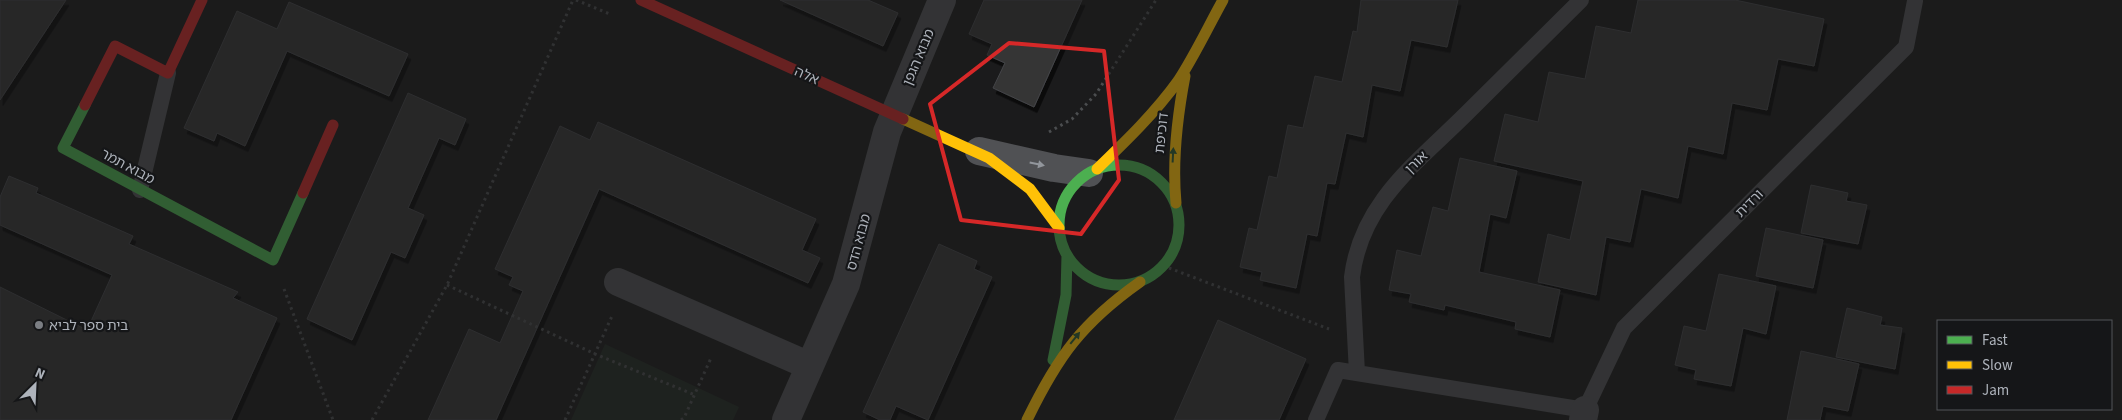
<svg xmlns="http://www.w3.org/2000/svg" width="2122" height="420" font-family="'Source Sans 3','Noto Sans Hebrew',sans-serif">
<defs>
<filter id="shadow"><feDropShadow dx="3" dy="5.5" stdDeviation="0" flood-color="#0009"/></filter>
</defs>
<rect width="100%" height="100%" fill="#1b1b1c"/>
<!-- green -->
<path fill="#232b24" d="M605 344 739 407 733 420H571Z"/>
<!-- building -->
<path fill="#353536" stroke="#444548" filter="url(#shadow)" d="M0 0H66L0 100Z
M780 0H868L898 13 883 46Z
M984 0H1082L1034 107 993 88 1005 63 987 55 992 44 969 34Z
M1361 0H1458L1447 47 1411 40 1400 91 1372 85 1363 137 1346 133 1335 184 1327 183 1317 236 1307 234 1296 288 1260 280 1262 272 1240 267 1249 228 1257 230 1269 176 1277 178 1288 125 1303 128 1315 76 1342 82 1353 31 1357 32Z
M1638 0H1735L1824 19 1814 66 1778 59 1767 110 1732 103 1723 154 1688 146 1678 198 1641 189 1630 242 1606 237 1596 295 1538 282 1548 234 1570 240 1583 181 1494 161 1505 114 1538 122 1549 72 1585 79 1596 26 1631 33Z
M289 2 408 54 389 96 287 51 245 146 217 133 214 141 184 128 237 11 277 29Z
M408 93 466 119 455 145 439 138 408 208 424 215 405 258 391 252 352 340 307 319Z
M598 122 816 219 802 250 820 258 808 283 599 189 496 420H428L469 329 500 343 523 291 509 285 513 277 495 269 560 126 590 140Z
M1460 158 1517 171 1506 218 1490 214 1479 272 1560 290 1550 337 1515 329 1516 322 1445 305 1444 310 1409 302 1411 294 1389 290 1397 250 1421 256 1433 207 1448 211Z
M9 176 38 188 36 193 133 236 129 244 238 292 233 298 277 318 231 420H0V287L87 330 112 275 0 225V197Z
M1811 185 1848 193 1846 201 1867 205 1858 244 1801 233Z
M1766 228 1823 240 1813 288 1756 276Z
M939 244 977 261 974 269 992 277 928 420 896 406 890 420H880L863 412Z
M1719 274 1776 286 1766 334 1743 328 1731 386 1694 379 1696 370 1675 365 1684 326 1706 331Z
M1847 308 1882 317 1880 325 1902 328 1895 369 1836 357Z
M1218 320 1306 359 1279 420H1174Z
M1801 351 1859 364 1848 411 1823 406 1820 420H1787Z"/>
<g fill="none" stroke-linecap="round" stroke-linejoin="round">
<!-- path -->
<path stroke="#4b4d4f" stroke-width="3" stroke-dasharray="2.5 4" stroke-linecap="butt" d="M576 0 612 15
M1049 132 1072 119 1096 94 1156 0
M1169 268 1329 329
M447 285 595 354 695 395
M284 289 333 420
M372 420 447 285 573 0
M565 420 612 316
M681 420 684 418 711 358"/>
<!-- lane -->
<path stroke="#505154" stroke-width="16" d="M140 190 168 73
M1357 373 1352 277C1361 202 1418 162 1467 113 1505 75 1543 38 1581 0
M1316 420 1338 370 1585 410 1624 328 1906 47 1915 1"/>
<!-- street -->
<path stroke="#505154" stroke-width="28" d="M979 151 1054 168 1089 173
M618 282 810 366
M786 420 846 284 887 132 942 0
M1583 420 1585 410"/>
<!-- fast -->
<path stroke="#4caf50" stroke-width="11" d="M85 105 63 148 273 260 303 193
M1059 225a60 60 0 1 1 120 0a60 60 0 1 1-120 0Z
M1053 360 1066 295 1067 255"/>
<!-- slow -->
<path stroke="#ffc107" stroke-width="11" d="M903 119 989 158 1030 189 1059 228
M1097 169C1126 141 1155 113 1178 81 1195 55 1208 27 1223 0
M1176 203C1172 160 1177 118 1185 76
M1027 420C1058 356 1082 323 1140 282"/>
<!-- jam -->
<path stroke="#c62828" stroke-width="11" d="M641 0 903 119
M85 105 115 46 168 73 202 0
M303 193 333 125"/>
</g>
<!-- one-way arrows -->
<defs><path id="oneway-solid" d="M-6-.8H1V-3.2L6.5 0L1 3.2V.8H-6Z" transform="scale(1.25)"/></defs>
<g fill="#2e5b31">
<use href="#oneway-solid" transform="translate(1173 155) rotate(-87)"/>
<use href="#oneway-solid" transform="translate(1075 338) rotate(-51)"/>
</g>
<use fill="#92969c" href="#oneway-solid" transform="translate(1037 164) rotate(12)"/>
<!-- marked area -->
<path d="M0 0H2122V420H0ZM1009 43 1104 51 1119 180 1081 234 961 220 930 104Z" fill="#1b1b1c" fill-opacity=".55" fill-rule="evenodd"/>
<path fill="none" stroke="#d62828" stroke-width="4" stroke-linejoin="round" d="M1009 43 1104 51 1119 180 1081 234 961 220 930 104Z"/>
<!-- markers -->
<circle fill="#7b7e83" stroke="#151618" stroke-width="2" cx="39" cy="325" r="5"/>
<g text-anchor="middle" stroke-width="4.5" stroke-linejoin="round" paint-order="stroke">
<!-- street labels -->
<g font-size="14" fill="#aeb3bb" stroke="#151618">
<text transform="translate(918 57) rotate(-67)" y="5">מבוא הגפן</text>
<text transform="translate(807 75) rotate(24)" y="5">אלה</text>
<text transform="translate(1161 133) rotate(-84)" y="5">דוכיפת</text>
<text transform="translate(1416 162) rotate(-44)" y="5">אורן</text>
<text transform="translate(128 166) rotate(28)" y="5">מבוא תמר</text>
<text transform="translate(1749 203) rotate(-45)" y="5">ורדית</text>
<text transform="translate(858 242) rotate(-75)" y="5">מבוא הדס</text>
</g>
<!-- poi labels -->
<g font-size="14" fill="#aeb3bb" stroke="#151618" text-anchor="start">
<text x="49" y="330">בית ספר לביא</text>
</g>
</g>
<!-- legend -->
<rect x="1937" y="320" width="175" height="90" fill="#151618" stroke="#525559"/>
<rect x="1947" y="336" width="25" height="8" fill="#4caf50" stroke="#525559"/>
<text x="1982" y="345" font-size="15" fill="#aeb3bb">Fast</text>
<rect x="1947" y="361" width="25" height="8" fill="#ffc107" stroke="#525559"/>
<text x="1982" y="370" font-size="15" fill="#aeb3bb">Slow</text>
<rect x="1947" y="386" width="25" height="8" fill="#c62828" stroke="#525559"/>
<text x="1982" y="395" font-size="15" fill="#aeb3bb">Jam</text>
<!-- north arrow -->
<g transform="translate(35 385) rotate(24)" stroke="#151618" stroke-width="4" paint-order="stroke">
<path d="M0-4L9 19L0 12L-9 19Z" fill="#aeb3bb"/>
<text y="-8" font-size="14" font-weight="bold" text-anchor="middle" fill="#aeb3bb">N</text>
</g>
</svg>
